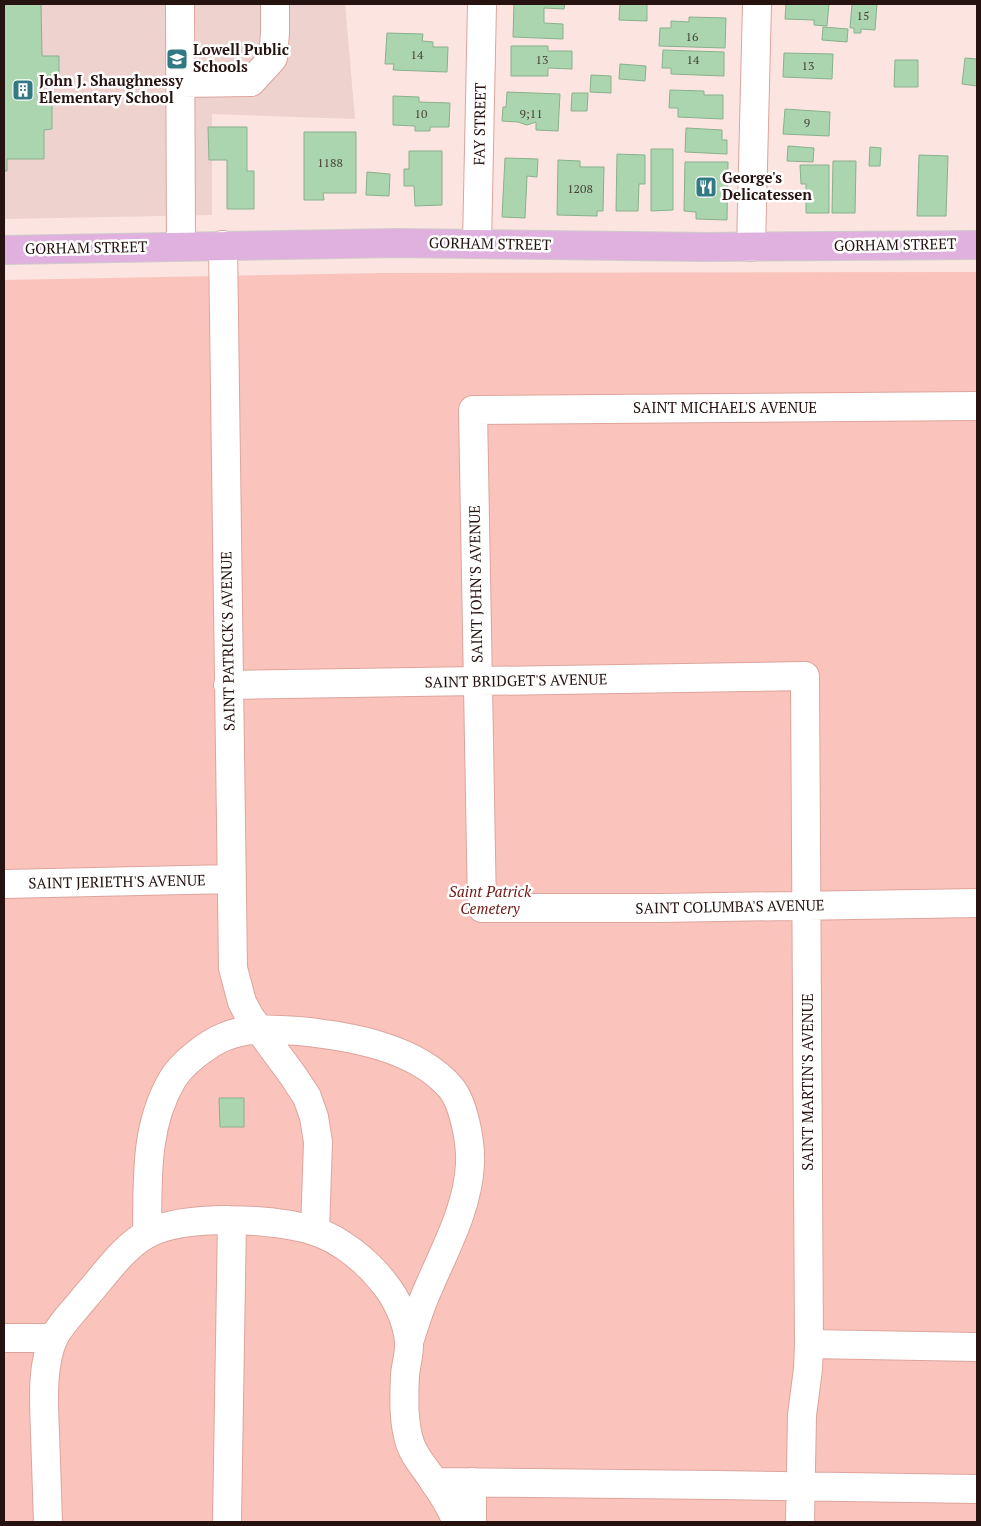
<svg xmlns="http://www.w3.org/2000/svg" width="981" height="1526" font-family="'PT Serif',serif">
<rect width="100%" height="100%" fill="#fce4e0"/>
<!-- built -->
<path fill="#eed2ce" d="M4 4H345L355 119 212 114V215L4 219Z"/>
<!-- green -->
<path fill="#fac4bd" d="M977 272V1522H4V280L382 273Z"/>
<!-- building -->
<path fill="#abd5af" stroke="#88b18d" d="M4 4H41L42 56H59V75L43 76V104H52V129L44 130V159H7V171H4Z
M514 4H565L564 9 544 8V23L563 24V39L513 37Z
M620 4H647V21L619 20Z
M786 4H829L827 26 814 25V20L785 19Z
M852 4H877L875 30 861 29V33H854V28H850Z
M689 17 726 18 725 48 659 46 660 28H671V21L689 22Z
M823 27 848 29 847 42 822 40Z
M387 33 423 34 422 41 433 42V47H448L447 72 393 70 394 64H385Z
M511 46H548V51H572V69L548 68V76H511Z
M663 50 724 52V76L671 74V68H662Z
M784 53 833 54 832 79 783 77Z
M965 58 977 59V86L962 84Z
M895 60H918V87H894Z
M620 64 646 66 645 81 619 79Z
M591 75 611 76V93L590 92Z
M670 90 704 91V95H723V119L678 117V108H669Z
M507 92 560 94 558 131 536 130V122L527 125 518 122 502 121 503 107H506Z
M572 93H588L587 111H571Z
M393 96 419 97V102L450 103 449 127H430V131H415V126L393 125Z
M785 109 830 112 829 136 783 134Z
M208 127H247V171H254V209H227V160H209Z
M686 128 722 130V140H727V154L685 152Z
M304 132H356V193H323L324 200H304Z
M788 146 814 148 813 162 787 161Z
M870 147 881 148 880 166H869Z
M651 149H673V210L651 211Z
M409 151H442V205L415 206 414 186H404V169H409Z
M617 154 645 155V184H639L638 211H616Z
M919 155 948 156 946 216H917Z
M505 158 538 159 537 177 527 176 525 218 502 217Z
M558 160 580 161V167H604L603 211H597V216L557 215Z
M833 161H856L855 213H832Z
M685 162H728L727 220 696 219V212L684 211Z
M800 165H829V213H806V184H801Z
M367 172 390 174 389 196 366 195Z
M219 1098H244V1127H220Z"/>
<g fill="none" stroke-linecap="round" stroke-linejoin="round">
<!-- minor casing -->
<g stroke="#dda49c" stroke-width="30">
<path id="minor" d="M180 4 181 246
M180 83 251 82 273 58 275 33V4
M477 244 482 4
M223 245 233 968 242 1002 250 1017 294 1077 307 1097 314 1117 318 1142 315 1231
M751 247 757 4
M977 406 473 410 482 908H660L977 903
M228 685 805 676 809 1344 808 1369 802 1415 800 1522
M4 884 231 879
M147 1234C148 1181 144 1128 172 1080 181 1064 207 1044 224 1037 247 1027 274 1029 299 1031 349 1036 416 1047 451 1088 464 1104 471 1143 470 1164 468 1208 445 1249 428 1289 420 1306 415 1324 409 1342
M4 1338H54
M809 1344 977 1347
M435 1482 716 1485 977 1489
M472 1482V1522
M48 1522C47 1493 46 1463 45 1433 44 1402 41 1367 54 1337 62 1322 75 1310 85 1297 104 1276 122 1248 147 1234 185 1214 274 1218 314 1231 340 1239 368 1262 384 1283 397 1299 407 1321 409 1341 410 1352 406 1364 405 1375 404 1398 403 1425 411 1446 416 1459 427 1470 434 1482 443 1494 451 1508 457 1522
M227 1522 232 1221"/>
</g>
<!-- major casing -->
<g stroke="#cfcbca" stroke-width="30">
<path id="major" d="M4 250 397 243 706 247 977 245"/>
</g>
<!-- minor -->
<use href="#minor" stroke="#fff" stroke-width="28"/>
<!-- major -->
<use href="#major" stroke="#e0b0df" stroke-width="28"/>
</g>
<!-- icons -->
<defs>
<g id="school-square" transform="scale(1.125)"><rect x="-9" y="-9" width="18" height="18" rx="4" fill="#327983" stroke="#fff"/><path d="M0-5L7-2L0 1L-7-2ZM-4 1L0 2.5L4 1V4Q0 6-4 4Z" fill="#fff"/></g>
<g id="building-square" transform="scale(1.125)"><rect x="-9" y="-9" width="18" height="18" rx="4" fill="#327983" stroke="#fff"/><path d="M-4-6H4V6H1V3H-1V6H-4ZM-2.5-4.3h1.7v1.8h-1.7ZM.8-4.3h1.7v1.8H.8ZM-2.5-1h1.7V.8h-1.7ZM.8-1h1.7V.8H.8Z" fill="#fff"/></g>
<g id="restaurant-square" transform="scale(1.125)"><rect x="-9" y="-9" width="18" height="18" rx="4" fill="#327983" stroke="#fff"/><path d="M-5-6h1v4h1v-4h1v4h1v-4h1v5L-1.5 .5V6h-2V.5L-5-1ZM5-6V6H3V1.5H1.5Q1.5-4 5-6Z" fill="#fff"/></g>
</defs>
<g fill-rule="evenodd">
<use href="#school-square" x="177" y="59"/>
<use href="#building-square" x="23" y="90"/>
<use href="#restaurant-square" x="706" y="187"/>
</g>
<g text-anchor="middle" stroke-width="5" stroke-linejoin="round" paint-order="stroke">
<!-- number labels -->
<g font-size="12" fill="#474337">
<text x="863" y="20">15</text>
<text x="692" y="41">16</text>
<text x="417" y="59">14</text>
<text x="542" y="64">13</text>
<text x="693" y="64">14</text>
<text x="808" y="70">13</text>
<text x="421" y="118">10</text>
<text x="531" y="118">9;11</text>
<text x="807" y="127">9</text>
<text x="330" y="167">1188</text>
<text x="580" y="193">1208</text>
</g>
<!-- poi labels -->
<g font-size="15" font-weight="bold" fill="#26120f" stroke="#fff" text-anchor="start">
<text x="193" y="55">Lowell Public<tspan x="193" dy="17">Schools</tspan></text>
<text x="39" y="86">John J. Shaughnessy<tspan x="39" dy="17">Elementary School</tspan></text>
<text x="722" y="183">George's<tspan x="722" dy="17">Delicatessen</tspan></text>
</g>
<!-- street labels -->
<g font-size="15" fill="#26120f" stroke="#fff">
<text transform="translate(480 124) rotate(-89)" y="5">FAY STREET</text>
<text transform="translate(490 244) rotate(1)" y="5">GORHAM STREET</text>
<text transform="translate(895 245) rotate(-1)" y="5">GORHAM STREET</text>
<text transform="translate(86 248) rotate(-1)" y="5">GORHAM STREET</text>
<text x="725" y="413">SAINT MICHAEL'S AVENUE</text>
<text transform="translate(476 584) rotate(-91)" y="5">SAINT JOHN'S AVENUE</text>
<text transform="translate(228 641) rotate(-91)" y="5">SAINT PATRICK'S AVENUE</text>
<text transform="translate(516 681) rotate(-1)" y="5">SAINT BRIDGET'S AVENUE</text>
<text transform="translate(117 882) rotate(-1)" y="5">SAINT JERIETH'S AVENUE</text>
<text transform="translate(730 907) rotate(-1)" y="5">SAINT COLUMBA'S AVENUE</text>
<text transform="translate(808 1082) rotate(-90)" y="5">SAINT MARTIN'S AVENUE</text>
</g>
<!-- park labels -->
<g font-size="15" font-style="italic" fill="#711714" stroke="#fff">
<text x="490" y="897">Saint Patrick<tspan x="490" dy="17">Cemetery</tspan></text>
</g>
</g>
<!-- border -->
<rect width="981" height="1526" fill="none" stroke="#26120f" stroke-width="10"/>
</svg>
